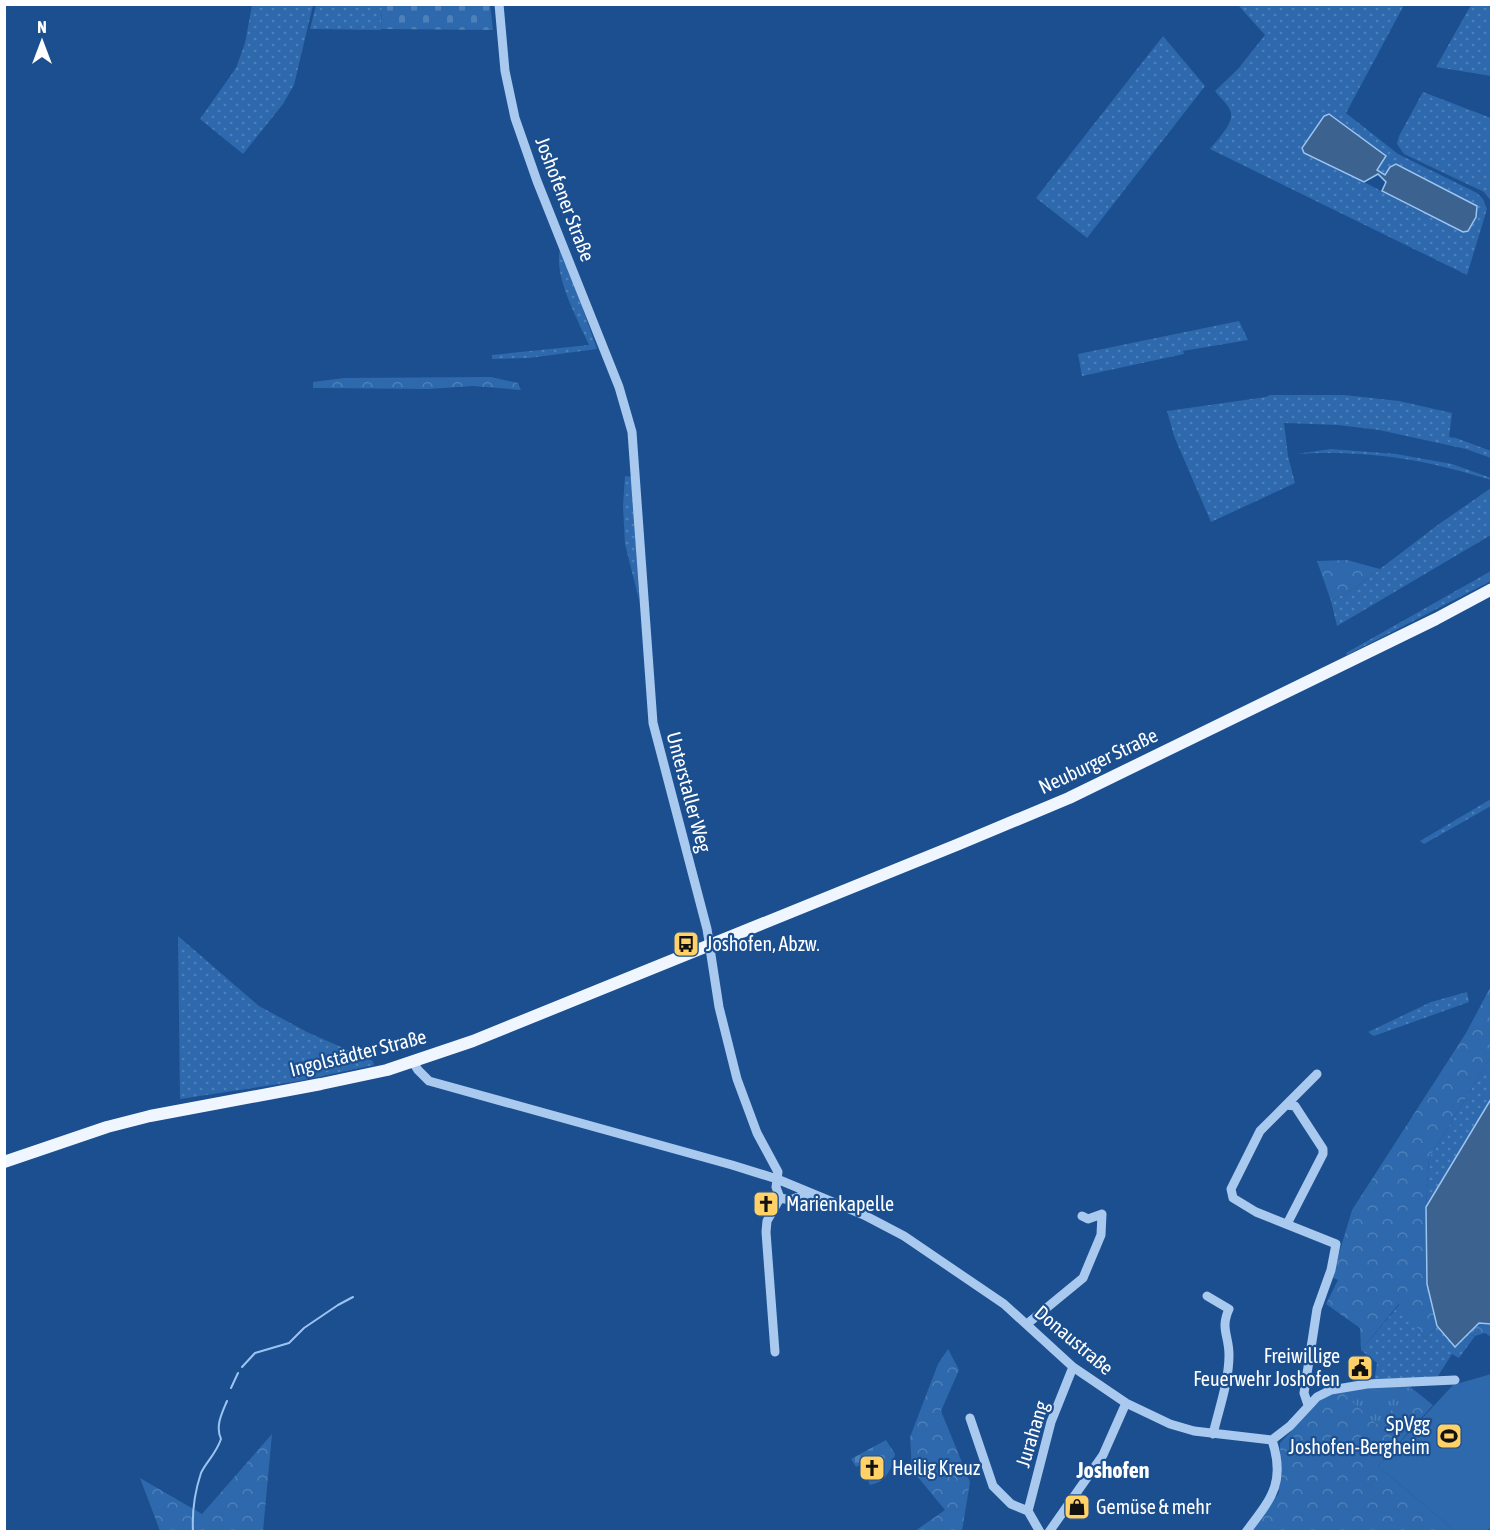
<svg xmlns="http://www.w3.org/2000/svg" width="1496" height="1536" font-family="'Asap Condensed',sans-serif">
<defs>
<pattern id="grass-dots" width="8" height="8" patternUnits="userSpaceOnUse" patternTransform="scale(1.5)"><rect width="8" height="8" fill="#2e69ad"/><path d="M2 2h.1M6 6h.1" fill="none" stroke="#4d80b9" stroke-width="1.8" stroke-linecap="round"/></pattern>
<pattern id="forest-crowns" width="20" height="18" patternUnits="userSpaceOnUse" patternTransform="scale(1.5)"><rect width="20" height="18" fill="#2e69ad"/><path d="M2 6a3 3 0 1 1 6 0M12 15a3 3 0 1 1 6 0" fill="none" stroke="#4d80b9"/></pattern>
<pattern id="cemetery-stones" width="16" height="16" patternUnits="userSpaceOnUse" patternTransform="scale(1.5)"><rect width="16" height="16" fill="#2e69ad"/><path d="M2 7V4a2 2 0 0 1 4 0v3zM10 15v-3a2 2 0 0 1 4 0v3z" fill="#4d80b9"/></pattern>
<pattern id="park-tufts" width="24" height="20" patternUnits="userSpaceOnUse" patternTransform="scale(1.5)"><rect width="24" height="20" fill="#2e69ad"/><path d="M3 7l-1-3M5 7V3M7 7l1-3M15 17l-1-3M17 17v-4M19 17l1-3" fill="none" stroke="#4d80b9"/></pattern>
</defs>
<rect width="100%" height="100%" fill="#1b4f8f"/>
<!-- grass -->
<path fill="url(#grass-dots)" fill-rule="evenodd" d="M252 5H313L294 85 283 104 243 154 200 119 236 68 245 43Z
M316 5H382L381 30 310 29Z
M1238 5H1404L1346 113 1398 154 1477 193 1483 199 1487 209 1467 275 1210 149C1217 140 1236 122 1230 110 1227 103 1219 97 1215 91L1238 69 1265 35ZM1386 156 1377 170 1385 175 1390 167 1423 213 1364 182 1336 169Z
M1471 5H1491V76L1436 67Z
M1163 36 1205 86 1087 238 1036 198Z
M1423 92 1491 118V201L1484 192 1404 154 1397 144 1399 136Z
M561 247 597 349 529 358 492 359V355L589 345C578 320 551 272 561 247Z
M1239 321 1248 340 1183 351 1184 354 1082 376 1078 354Z
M1270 395H1344L1399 401 1452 413 1449 437 1456 438 1491 451V458L1466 449 1379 430 1338 425 1284 423 1288 456 1295 483 1211 522 1174 436 1167 411 1266 397Z
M1331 449 1396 454 1452 464 1491 478V480C1422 459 1369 450 1296 454Z
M625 476 632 477 639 600 625 544 623 506Z
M1491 488V535L1337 626 1331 601 1355 588 1439 524Z
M1491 571V581L1347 655 1346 653Z
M1491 799V806L1424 844 1420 841Z
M178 936 259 1006 307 1032 373 1061 374 1065 299 1081 180 1099Z
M1467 992 1469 1002 1374 1036 1368 1032 1431 1002Z
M1491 1057V1099L1426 1207 1429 1158Z
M1400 1304 1425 1338 1437 1326 1455 1346 1466 1334 1475 1336 1459 1358 1452 1354 1438 1376 1374 1382 1377 1363 1361 1350Z"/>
<!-- forest -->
<path fill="url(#forest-crowns)" d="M491 377 518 383 521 390 473 386 429 389 313 388V382L344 378Z
M1347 560 1380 569 1355 588 1331 601 1317 561Z
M1491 986V1057L1429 1158 1426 1207 1427 1284 1437 1326 1425 1338 1399 1304 1361 1350 1360 1328 1326 1304 1338 1280 1332 1277 1352 1210 1466 1033Z
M1480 1323 1491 1324V1337L1485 1333 1475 1336 1466 1334Z
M948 1349 959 1370 941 1411 970 1482 962 1531H915L945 1510 912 1470 910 1437 938 1364Z
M1409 1386 1433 1405 1378 1466 1455 1531 1250 1532 1279 1493 1280 1443C1294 1429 1307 1411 1322 1399 1345 1382 1382 1387 1409 1386Z
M272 1434 263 1531H160L140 1478 202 1514Z"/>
<!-- cemetery -->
<path fill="url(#cemetery-stones)" d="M490 4 493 30 381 29 382 5Z
M886 1440 895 1454C892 1469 886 1482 870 1485L867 1478 883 1468 877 1457 856 1467 851 1459Z"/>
<!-- park -->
<path fill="url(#park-tufts)" d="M1409 1388 1421 1397 1412 1407 1401 1402 1376 1424 1343 1393Z"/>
<!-- garden -->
<path fill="#2e69ad" d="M1491 1374 1492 1526 1487 1531H1455L1378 1466 1453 1385Z"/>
<!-- water -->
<path fill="#3c6290" stroke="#9cc4f0" stroke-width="1.5" d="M1329 114 1386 156 1377 170 1385 175 1390 167 1396 164 1477 206 1476 217 1468 231 1463 232 1382 191 1386 182 1378 174 1364 182 1304 153 1302 148 1324 116Z
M1491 1099V1324L1479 1323 1455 1347 1437 1326 1427 1284 1426 1207Z"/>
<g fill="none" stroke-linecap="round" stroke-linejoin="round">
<!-- stream -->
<path stroke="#9cc4f0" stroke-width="2" d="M242 1367 255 1353 289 1343 304 1328 338 1305 353 1297
M231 1388 238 1373
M193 1532C192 1513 195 1491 201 1473 206 1462 216 1454 221 1439 215 1426 222 1413 227 1401"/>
<!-- minor -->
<path stroke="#a9c9ee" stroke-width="9" d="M499 4 505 71 515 118 537 181 619 387 632 432 653 723 707 929 719 1007 737 1079 757 1133 778 1172 776 1187 780 1198 767 1221 766 1232 775 1352
M413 1062 418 1070 429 1081 732 1165 777 1179 864 1215 904 1236 1004 1304 1073 1367 1126 1403 1170 1424 1194 1431 1272 1440 1290 1426 1317 1397 1331 1390 1367 1384 1455 1380
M1286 1105 1317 1074
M780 1198 790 1200 810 1193
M1287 1224 1323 1154V1149L1295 1106 1286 1105 1260 1131 1231 1189 1233 1198 1256 1212 1336 1244 1331 1270 1317 1309 1304 1393 1308 1405
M1207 1296 1229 1309C1220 1329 1229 1335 1229 1355 1229 1381 1219 1409 1213 1434
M1027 1324 1083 1278 1101 1235 1102 1214 1088 1219 1082 1216
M970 1418 993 1486 1011 1504 1028 1511
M1040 1532 1028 1511 1051 1422 1073 1367
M1049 1532 1103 1455 1126 1403
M1246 1532C1271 1499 1286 1483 1272 1440"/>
<!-- major -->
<path stroke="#f0f6ff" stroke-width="12" d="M4 1162 107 1127 150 1116 321 1084 387 1070 473 1041 959 844 1069 798 1436 619 1492 589"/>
</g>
<!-- icons -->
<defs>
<g id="bus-square" transform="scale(1.35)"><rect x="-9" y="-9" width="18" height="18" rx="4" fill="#ffd166" stroke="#1b4f8f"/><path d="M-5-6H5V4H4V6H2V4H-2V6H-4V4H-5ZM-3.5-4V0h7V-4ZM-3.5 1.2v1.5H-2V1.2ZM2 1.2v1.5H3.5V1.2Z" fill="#111"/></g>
<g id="church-square" transform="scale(1.35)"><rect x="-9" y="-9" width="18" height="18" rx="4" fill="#ffd166" stroke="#1b4f8f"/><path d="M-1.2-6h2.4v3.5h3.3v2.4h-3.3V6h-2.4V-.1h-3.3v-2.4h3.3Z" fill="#111"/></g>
<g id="civic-square" transform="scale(1.35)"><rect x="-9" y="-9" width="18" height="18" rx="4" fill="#ffd166" stroke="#1b4f8f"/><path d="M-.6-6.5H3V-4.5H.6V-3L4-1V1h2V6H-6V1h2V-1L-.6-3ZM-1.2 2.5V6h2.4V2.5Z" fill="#111"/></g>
<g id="stadium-square" transform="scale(1.35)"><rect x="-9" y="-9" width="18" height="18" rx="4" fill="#ffd166" stroke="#1b4f8f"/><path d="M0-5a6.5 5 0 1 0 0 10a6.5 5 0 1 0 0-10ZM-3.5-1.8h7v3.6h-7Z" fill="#111"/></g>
<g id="shop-square" transform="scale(1.35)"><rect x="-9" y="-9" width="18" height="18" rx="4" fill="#ffd166" stroke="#1b4f8f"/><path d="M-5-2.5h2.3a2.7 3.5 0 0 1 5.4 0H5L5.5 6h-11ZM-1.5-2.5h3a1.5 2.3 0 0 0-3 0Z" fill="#111"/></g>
</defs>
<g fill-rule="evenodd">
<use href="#bus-square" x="686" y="944"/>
<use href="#church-square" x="766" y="1204"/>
<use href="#civic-square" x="1360" y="1368"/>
<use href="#stadium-square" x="1449" y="1436"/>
<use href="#church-square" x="872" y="1468"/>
<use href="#shop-square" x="1077" y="1507"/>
</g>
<g text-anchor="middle" stroke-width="4.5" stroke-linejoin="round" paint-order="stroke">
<!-- street labels -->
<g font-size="20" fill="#fff" stroke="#1b4f8f">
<text transform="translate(565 199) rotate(69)" y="7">Joshofener Straße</text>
<text transform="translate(1098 761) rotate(-25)" y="7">Neuburger Straße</text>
<text transform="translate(689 792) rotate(75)" y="7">Unterstaller Weg</text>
<text transform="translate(358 1053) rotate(-14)" y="7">Ingolstädter Straße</text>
<text transform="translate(1074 1340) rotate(40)" y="7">Donaustraße</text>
<text transform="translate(1032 1434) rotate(-73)" y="7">Jurahang</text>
</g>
<!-- poi labels -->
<g font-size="20" fill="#fff" stroke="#1b4f8f" text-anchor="start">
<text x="706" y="951">Joshofen, Abzw.</text>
<text x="786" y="1211">Marienkapelle</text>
<text x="1340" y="1363" text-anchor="end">Freiwillige<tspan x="1340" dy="23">Feuerwehr Joshofen</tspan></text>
<text x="1430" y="1431" text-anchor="end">SpVgg<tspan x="1430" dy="23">Joshofen-Bergheim</tspan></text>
<text x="892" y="1475">Heilig Kreuz</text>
<text x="1096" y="1514">Gemüse &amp; mehr</text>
</g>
<!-- quarter labels -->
<g font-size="22" font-weight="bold" fill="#fff" stroke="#1b4f8f">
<text x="1113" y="1478">Joshofen</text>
</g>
</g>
<!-- border -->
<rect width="1496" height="1536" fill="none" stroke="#ffffff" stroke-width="12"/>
<!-- north arrow -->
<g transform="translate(42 42)" stroke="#1b4f8f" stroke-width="4.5" paint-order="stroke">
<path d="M0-4.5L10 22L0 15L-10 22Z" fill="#ffffff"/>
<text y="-9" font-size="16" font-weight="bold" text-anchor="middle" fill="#ffffff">N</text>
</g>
</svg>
